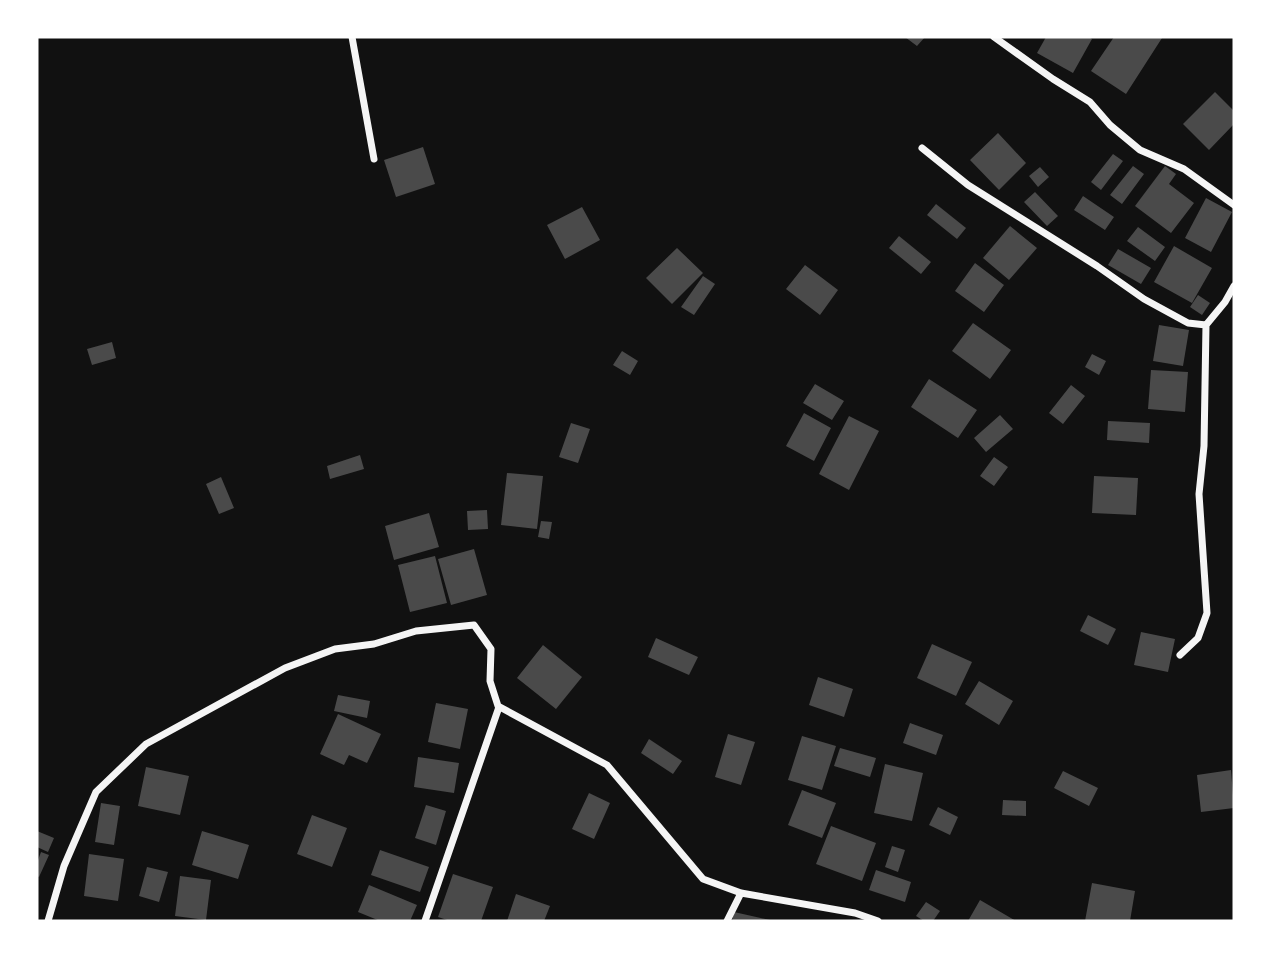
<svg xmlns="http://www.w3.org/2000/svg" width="1271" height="958" font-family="Helvetica,sans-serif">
<rect width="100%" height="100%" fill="#111"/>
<!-- building -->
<path fill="#4a4a4a" d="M905 37H925L917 46Z
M1046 37H1089L1092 39 1073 73 1037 53Z
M1114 37 1162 38 1126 94 1091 71Z
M1215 92 1234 111V124L1209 150 1183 124Z
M998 133 1026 163 999 190 970 160Z
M423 147 435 184 396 197 384 160Z
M1113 154 1123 161 1101 190 1091 182Z
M1133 166 1144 174 1122 204 1110 195Z
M1165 166 1176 174 1169 184 1194 203 1171 233 1135 206Z
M1040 167 1049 177 1038 187 1029 176Z
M1035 192 1058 216 1047 226 1024 202Z
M1083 196 1114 217 1105 230 1074 210Z
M1206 198 1232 212 1211 252 1185 238Z
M936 204 966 228 957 239 927 215Z
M582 207 600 240 565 259 547 225Z
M1010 226 1037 248 1009 280 983 258Z
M1138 227 1165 247 1155 261 1127 241Z
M899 236 931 262 921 274 889 248Z
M1174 246 1212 268 1192 303 1154 282Z
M677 248 703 273 672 304 646 278Z
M1118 249 1151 268 1141 284 1108 265Z
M975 263 1004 285 984 312 955 291Z
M805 265 838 290 820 315 786 289Z
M703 276 715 284 694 315 681 307Z
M1198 295 1210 303 1202 315 1190 307Z
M973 323 1011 350 990 379 952 351Z
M1159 325 1189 330 1183 366 1153 361Z
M112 342 116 358 92 365 87 349Z
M622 351 638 361 630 375 613 365Z
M1092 354 1106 361 1099 375 1085 367Z
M1151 370 1188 372 1185 412 1148 409Z
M929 379 977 410 958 438 911 407Z
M815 384 844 401 832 420 803 403Z
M1071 385 1085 396 1063 424 1049 413Z
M804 413 831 428 814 461 786 446Z
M1000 415 1013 429 986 452 974 438Z
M849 416 879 431 849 490 819 474Z
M1108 421 1150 423 1149 443 1107 440Z
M571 423 590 429 578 463 559 457Z
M360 455 364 469 330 479 327 466Z
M994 457 1008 467 994 486 980 476Z
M507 473 543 476 537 529 501 525Z
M1094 476 1138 478 1136 515 1092 513Z
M221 477 234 508 219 514 206 484Z
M487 510 488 529 468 530 467 511Z
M429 513 439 547 394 560 385 526Z
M541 521 552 522 549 539 538 537Z
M474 549 487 595 451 605 438 559Z
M435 556 447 603 410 612 398 565Z
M1088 615 1116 629 1108 645 1080 631Z
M1141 632 1175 639 1168 672 1134 665Z
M656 638 698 657 689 675 648 657Z
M932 644 972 662 956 696 917 678Z
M543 645 582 677 556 709 517 678Z
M818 677 853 689 844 717 809 705Z
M979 681 1013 701 999 725 965 704Z
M338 695 370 701 367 718 334 711Z
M436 703 468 709 460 749 428 742Z
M338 714 381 734 367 763 349 755 344 765 320 754Z
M910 723 943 735 936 755 903 743Z
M728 734 755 742 741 785 715 777Z
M802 736 836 746 822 790 788 780Z
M649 739 682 761 673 774 641 753Z
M840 748 876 758 870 777 834 766Z
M418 757 459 763 454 793 414 787Z
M885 764 923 773 912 821 874 813Z
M146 767 189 776 180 815 138 806Z
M1231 770 1234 808 1201 812 1197 775Z
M1063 771 1098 788 1089 806 1054 788Z
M802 790 836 803 822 838 788 825Z
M589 793 610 803 594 839 572 829Z
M1003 800 1026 801V816L1002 815Z
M101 803 120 806 114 845 95 842Z
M426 805 446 811 436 845 415 838Z
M938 807 958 817 950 835 929 825Z
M312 815 347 828 332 867 297 854Z
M831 826 876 843 862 881 816 864Z
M37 831 54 838 48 852 37 847Z
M202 831 249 845 238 879 192 865Z
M892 846 905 850 898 872 885 867Z
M380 850 429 867 420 892 371 875Z
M41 852 49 855 39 877 37 876V863Z
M89 854 124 859 118 901 84 896Z
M147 867 168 872 159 902 139 896Z
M876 870 911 882 905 902 869 890Z
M453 874 493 887 481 921H450L438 917Z
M180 876 211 880 206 920 175 916Z
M1092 883 1135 891 1130 921H1085Z
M369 885 417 905 410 921H380L358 912Z
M516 894 550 906 544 921H507Z
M980 900 1016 921H968Z
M926 902 940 911 933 921H924L916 916Z
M734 912 770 920V921H732Z"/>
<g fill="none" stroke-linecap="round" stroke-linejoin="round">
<!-- minor -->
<path stroke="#f5f5f5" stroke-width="7" d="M352 37 374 159
M994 37 1053 79 1090 102 1110 125 1140 150 1184 169 1234 205
M922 148 968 185 1097 266 1144 299 1188 323 1206 325 1225 302 1234 286
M1180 655 1198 638 1207 613 1199 494 1204 446 1206 325
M48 921 64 866 96 792 146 744 285 668 335 649 374 644 416 631 474 625 491 649 490 681 498 706 607 765 703 879 741 893 855 913 878 921
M425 921 499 707
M727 921 741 893"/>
</g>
<!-- border -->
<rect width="1271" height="958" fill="none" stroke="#ffffff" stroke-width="77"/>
</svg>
